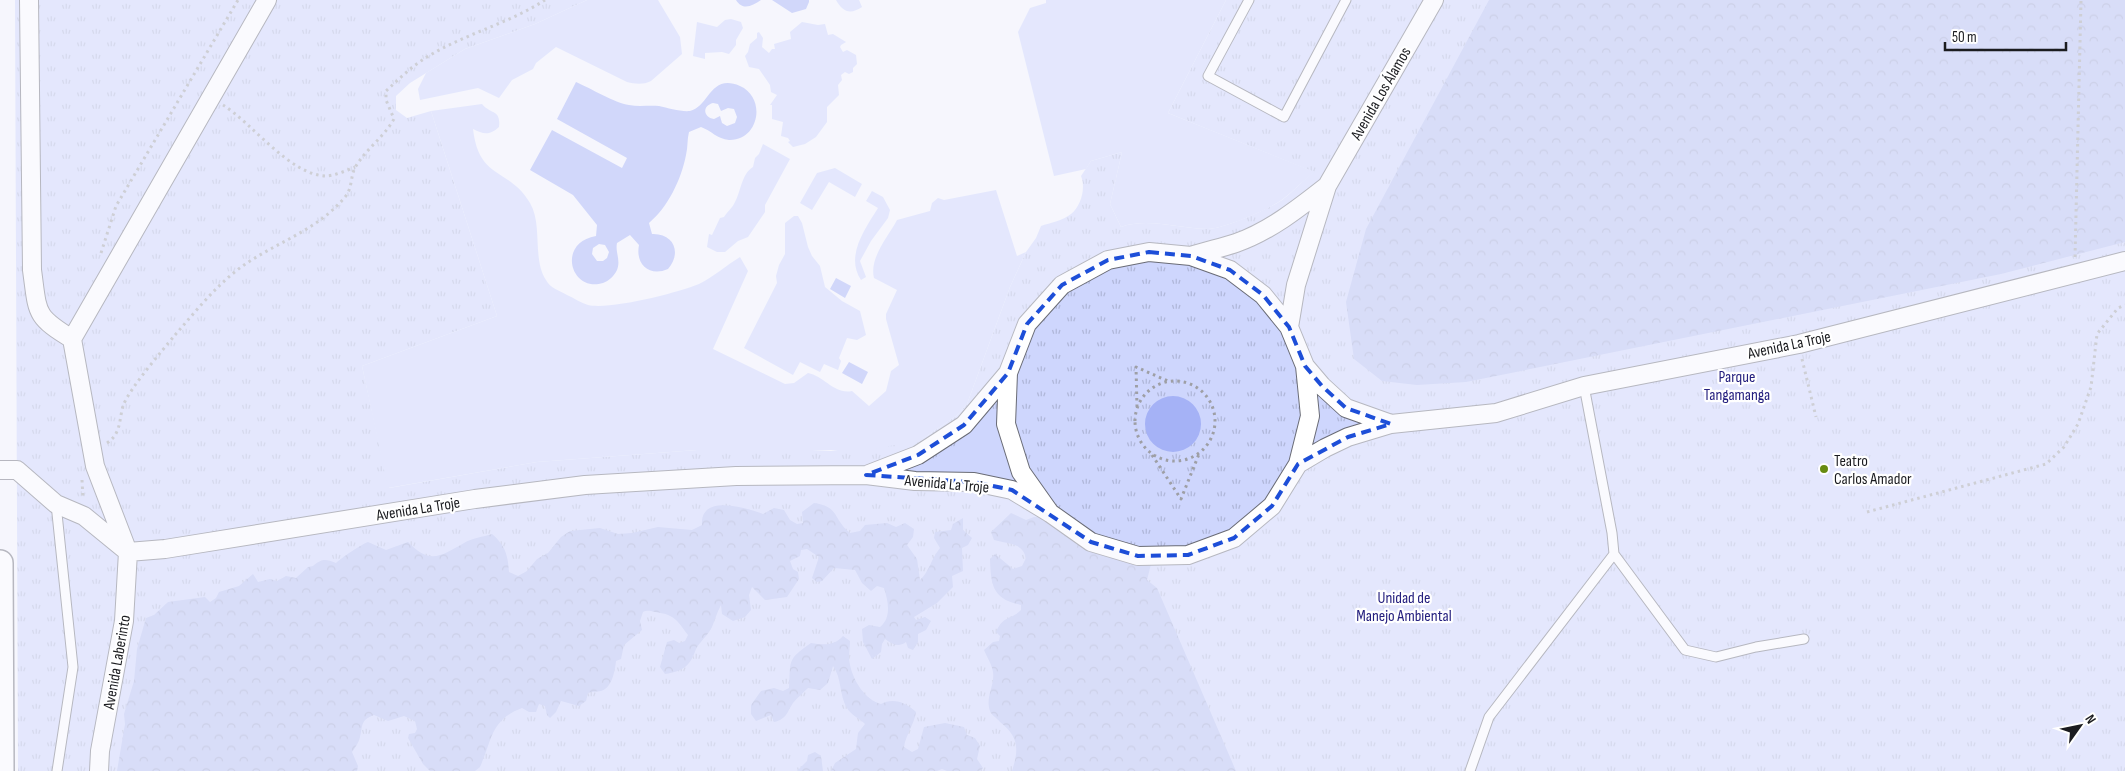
<svg xmlns="http://www.w3.org/2000/svg" width="2125" height="771" font-family="'Sofia Sans Condensed',sans-serif">
<defs>
<pattern id="grass-tufts" width="24" height="20" patternUnits="userSpaceOnUse" patternTransform="scale(1.25)"><rect width="24" height="20" fill="#ced6fd"/><path d="M3 7l-1-3M5 7V3M7 7l1-3M15 17l-1-3M17 17v-4M19 17l1-3" fill="none" stroke="#b0b7d9"/></pattern>
<pattern id="forest-crowns" width="20" height="18" patternUnits="userSpaceOnUse" patternTransform="scale(1.25)"><rect width="20" height="18" fill="#b4bef1"/><path d="M2 6a3 3 0 1 1 6 0M12 15a3 3 0 1 1 6 0" fill="none" stroke="#9aa3ce"/></pattern>
</defs>
<rect width="100%" height="100%" fill="#f5f6fd"/>
<!-- grass -->
<path fill="url(#grass-tufts)" d="M15 0H587L535 24 465 49 410 83 396 96V110L407 118 431 111 497 316 362 366 389 488 537 462 697 450 794 449 831 451 925 437 956 416 967 404 1010 287 1026 252 1036 238 1041 226C1050 223 1064 220 1071 214 1081 206 1086 188 1081 176L1091 161 1122 152 1110 204 1121 227C1148 217 1180 229 1208 229 1223 229 1269 209 1282 200 1294 191 1303 180 1314 172L1168 113 1226 0H2125V771H18Z"/>
<!-- forest -->
<path fill="url(#forest-crowns)" d="M1489 0H2125V242L2001 274 1466 382 1417 385 1382 381 1354 359 1346 302 1366 229Z
M814 503C840 507 832 518 850 533L860 531 865 525 887 523 896 527 905 523 914 529 913 537 907 545 917 559 920 580C929 572 931 559 940 548L934 538 935 532 951 530 953 524 963 518V530L972 538 968 545 962 548 963 571 952 576 953 587 937 603 914 617 916 620 925 617 931 621 926 630 918 634V642L913 650 908 648 906 642C898 648 892 644 885 639L882 644 881 652 872 659 863 642 862 629 869 625 880 627C892 617 888 601 884 588L877 586 871 591 862 583 855 570 834 568 822 581 817 582 812 578 819 557 807 549 801 550 800 556 790 561 793 569 798 572 799 579 787 597 765 600 752 587 749 595 751 610 745 617 733 621 722 614 721 605C717 612 715 620 712 627 709 634 698 644 696 649 690 666 684 671 665 674L660 667 667 642 674 640 679 643 685 641 688 635C676 619 675 615 655 612 649 611 648 610 643 612L640 621 642 630 624 645 621 659 616 661C615 671 612 688 601 691 596 692 593 691 588 693L586 701 579 706 561 701 556 712 550 718 547 715 545 706 539 704 536 712H529L522 708C490 720 492 741 480 767L475 771H430L423 764 408 738 409 734 415 733 417 729 415 721 404 716 388 721 374 715C360 720 363 726 360 737 359 742 355 748 352 752L358 766 357 771H117L125 724 124 714 134 681 137 649 146 618 154 615 168 602 205 597 210 602 216 598 219 592 239 586 253 574 258 582 270 579 277 581 286 576 296 578 308 567 313 566C322 558 326 559 336 563 341 558 362 544 368 542L386 550 408 542C430 565 441 556 464 543 472 538 483 537 492 534 505 545 508 555 509 572L518 576 527 571 537 559 548 553 561 537 570 531 600 528 618 534 632 533 658 527 692 530 702 525C700 493 747 508 763 514L774 508 784 510 790 520 797 524 803 523 802 512Z
M1011 513 1026 520 1034 517 1054 518 1151 564 1147 580 1157 588 1236 771H1012C1019 749 1019 737 1000 722 997 718 991 715 990 711 985 697 995 686 993 672 992 665 987 657 984 650L993 642 999 641 1000 636 996 632C1003 615 1011 620 1021 610V605C992 599 991 585 990 559L995 554 1013 569 1022 566 1026 558C1022 542 1007 544 994 540L991 532Z
M843 636 850 641C850 648 848 657 850 665 853 680 865 700 881 704 893 697 907 703 916 712 914 725 906 734 904 747L912 752 918 749 924 727 945 723 964 727 967 735 975 738 980 746 977 759 983 768 980 771H947L942 769 937 771H831L835 763 856 749 858 733 865 724C860 719 850 714 847 708 839 695 842 678 833 666L828 683 820 690 808 688C803 693 798 697 793 703 787 712 787 719 774 722L771 715 756 721 751 714V705L761 691 774 688 783 691 789 688C791 661 786 660 811 643 824 645 834 646 843 636Z
M815 752 821 756 823 771H797L807 761 808 755Z"/>
<!-- garden -->
<path fill="#ced6fd" d="M587 0H658L680 37 682 54 651 81C643 85 635 84 627 82L556 47 536 63 533 69 512 80 499 98 478 88 420 100 418 89 426 73 465 49 535 24Z
M836 0H859L862 7C850 15 843 12 836 0Z
M1046 0H1226L1168 113 1315 172C1303 180 1294 191 1283 199 1270 209 1224 229 1208 229 1180 229 1148 217 1121 227L1110 204 1122 152 1091 161 1086 169 1054 176 1018 32 1030 8 1046 3Z
M731 19 741 22 743 28 736 40V45L729 54 722 52 705 53V59L693 56 697 22 717 27 725 20Z
M802 22 818 25 825 24 828 35 833 34 846 42 841 45 840 47 843 52 847 50 856 55 857 64 853 68V72L849 74 845 72 841 75 842 80 838 85 839 95 827 107V122L816 137 805 144 793 147 788 142 790 141 788 138 781 136 783 122 772 119V105H770L777 95 771 92 770 85 759 69 749 67 745 56 748 52 750 44 757 38V33L759 32 763 38 762 47 769 53 772 49H775L774 44 791 39 790 32Z
M482 104C491 115 501 109 499 127 489 136 483 134 473 129 479 181 509 167 530 203 543 225 532 259 546 280 550 288 560 291 567 295 574 298 581 303 588 305 610 310 677 293 699 284 713 277 727 265 740 257L748 271 713 349 785 384 794 383 808 373C824 376 835 395 852 391L869 406 886 391 891 371 899 365 886 319V314L897 290 874 278C869 258 888 237 897 220L930 211 932 203 938 198 944 200 996 190 1017 256 1026 252 1010 287 967 404 956 416 925 437 911 442 868 450H697L537 462 388 488 362 366 497 316 431 111Z
M763 144 790 159 765 205V212L748 237 738 241 725 252H717L707 247 709 234 712 235 720 218 724 217C727 212 732 208 734 204 741 193 741 174 753 167L755 158 759 154Z
M835 168 862 184 855 197 829 182 812 210 800 203 817 173Z
M872 191 883 197 890 210 888 218 871 241 860 261 866 277 861 280C845 256 865 229 878 208L866 201Z
M794 216H798L802 223 808 247 812 256 820 266 825 287 842 301 860 311 866 335 857 340 847 338 839 358 841 361 838 370 824 364 820 372 800 362 793 375 744 348 777 283 776 276 779 265 785 254V223Z
M993 410 999 418 1016 478 1013 481 915 476 912 468 931 460 954 447 989 411Z"/>
<!-- water -->
<path fill="#a5b2f6" fill-rule="evenodd" d="M736 0H761C752 6 743 11 736 0Z
M772 0H809V2L806 9 792 13Z
M576 82C590 88 615 103 629 105 639 107 649 105 659 106 668 108 681 112 690 111 709 107 710 73 740 86 767 98 759 141 729 140 717 139 712 131 701 127L689 132C687 139 688 147 686 155 681 180 668 207 649 223L652 234C674 233 682 253 668 269 650 277 635 265 639 245L630 235 617 243C615 252 621 260 617 270 614 276 609 281 603 283 571 293 556 243 596 236L597 225 573 195 530 170 552 130 622 168 627 158 557 119ZM713 103 718 104 721 111 728 108 734 109 737 117 735 123 727 126 722 123 720 116 714 119C703 117 702 106 713 103ZM599 244 605 245 609 252 607 258 603 261H597L592 254 593 248Z
M836 278 851 286 845 298 830 289Z
M849 362 868 372 862 384 842 373Z
M1145 424a28 28 0 1 1 56 0a28 28 0 1 1-56 0Z"/>
<g fill="none" stroke-linecap="round" stroke-linejoin="round">
<!-- lane casing -->
<g stroke="#6a6c76" stroke-width="11">
<path id="lane" d="M1249 0 1208 76 1284 117 1346 0
M56 504 73 667 57 771
M1614 554 1685 650 1716 657 1756 647 1804 639
M1470 771 1489 717 1614 554 1612 533 1584 386"/>
</g>
<!-- street casing -->
<g stroke="#6a6c76" stroke-width="20">
<path id="street" d="M29 0 32 270C38 313 34 316 72 339
M1191 256C1206 251 1221 248 1236 243 1270 231 1299 208 1327 186
M1289 327 1296 285 1327 186 1434 0
M1305 366 1322 386 1346 408 1391 424
M1298 464 1325 448 1348 437 1391 424 1496 413 1584 386 1799 344 2125 261
M0 470H17L56 504 84 516 128 552 165 549 475 499 585 485 736 476 866 475 915 481 974 482 1012 490 1050 513 1091 542 1138 556 1188 555 1234 538 1272 506 1298 464 1310 416 1305 366 1289 327 1263 295 1230 270 1191 256 1149 252 1108 260 1062 285 1027 324 1008 373 1006 424 1021 472 1050 513
M869 474 918 455 964 425 1008 373
M99 771 100 751 124 621 128 552 95 466 72 339 267 0"/>
</g>
<!-- secondary casing -->
<g stroke="#6a6c76" stroke-width="28">
<path id="secondary" d="M0 563 1 771"/>
</g>
<!-- path -->
<path stroke="#9e9fa5" stroke-width="3" stroke-dasharray="2.5 4" stroke-linecap="butt" d="M223 105C252 123 289 174 325 176 334 176 345 171 355 167
M101 253 116 206 238 0
M2075 257 2081 0
M1802 359 1816 417
M1135 421a40 40 0 1 1 80 0a40 40 0 1 1-80 0Z
M1137 407 1136 367 1168 381
M107 443C121 434 119 420 123 406 129 389 162 351 175 335 196 311 217 284 244 265 277 242 318 230 345 197 353 188 350 175 356 166 367 148 384 137 394 119L386 100V91C399 79 412 66 427 57 464 34 508 24 545 0
M1152 455 1181 499 1199 454
M82 480 83 499
M1867 512 2046 464 2064 447 2078 424 2091 387 2097 334 2118 308 2125 305"/>
<!-- lane -->
<use href="#lane" stroke="#fff" stroke-width="9"/>
<!-- street -->
<use href="#street" stroke="#fff" stroke-width="18"/>
<!-- secondary -->
<use href="#secondary" stroke="#fff" stroke-width="25"/>
</g>
<!-- marked area -->
<path d="M0 0H2125V771H0ZM1149 252 1191 256 1230 270 1263 295 1289 327 1305 366 1322 386 1346 408 1391 424 1348 437 1298 464 1272 506 1234 538 1188 555 1138 556 1091 542 1012 490 974 482 866 475 918 455 964 425 1008 373 1027 324 1062 285 1108 260Z" fill="#f5f6fd" fill-opacity=".55" fill-rule="evenodd"/>
<path fill="none" stroke="#1d4ed8" stroke-width="4" stroke-dasharray="10 6" stroke-linejoin="round" d="M1149 252 1191 256 1230 270 1263 295 1289 327 1305 366 1322 386 1346 408 1391 424 1348 437 1298 464 1272 506 1234 538 1188 555 1138 556 1091 542 1012 490 974 482 866 475 918 455 964 425 1008 373 1027 324 1062 285 1108 260Z"/>
<!-- markers -->
<circle fill="#678b11" stroke="#fff" stroke-width="2" cx="1824" cy="469" r="5"/>
<g text-anchor="middle" stroke-width="4.5" stroke-linejoin="round" paint-order="stroke">
<!-- street labels -->
<g font-size="16" fill="#1b1c20" stroke="#fff">
<text transform="translate(1380 93) rotate(-60)" y="6">Avenida Los Álamos</text>
<text transform="translate(1789 344) rotate(-12)" y="6">Avenida La Troje</text>
<text transform="translate(947 483) rotate(5)" y="6">Avenida La Troje</text>
<text transform="translate(418 508) rotate(-9)" y="6">Avenida La Troje</text>
<text transform="translate(116 662) rotate(-80)" y="6">Avenida Laberinto</text>
</g>
<!-- park labels -->
<g font-size="16" fill="#25207f" stroke="#fff">
<text x="1737" y="382">Parque<tspan x="1737" dy="18">Tangamanga</tspan></text>
<text x="1404" y="603">Unidad de<tspan x="1404" dy="18">Manejo Ambiental</tspan></text>
</g>
<!-- poi labels -->
<g font-size="16" fill="#1b1c20" stroke="#fff" text-anchor="start">
<text x="1834" y="466">Teatro<tspan x="1834" dy="18">Carlos Amador</tspan></text>
</g>
</g>
<!-- north arrow -->
<g transform="translate(2080 726) rotate(57)" stroke="#ffffff" stroke-width="4" paint-order="stroke">
<path d="M0-4L9 19L0 12L-9 19Z" fill="#1b1c20"/>
<text y="-8" font-size="14" font-weight="bold" text-anchor="middle" fill="#1b1c20">N</text>
</g>
<!-- scale -->
<path d="M1945 42v8h121v-8" fill="none" stroke="#1b1c20" stroke-width="2.5"/>
<text x="1952" y="42" font-size="15" fill="#1b1c20" stroke="#ffffff" stroke-width="4" paint-order="stroke">50 m</text>
</svg>
